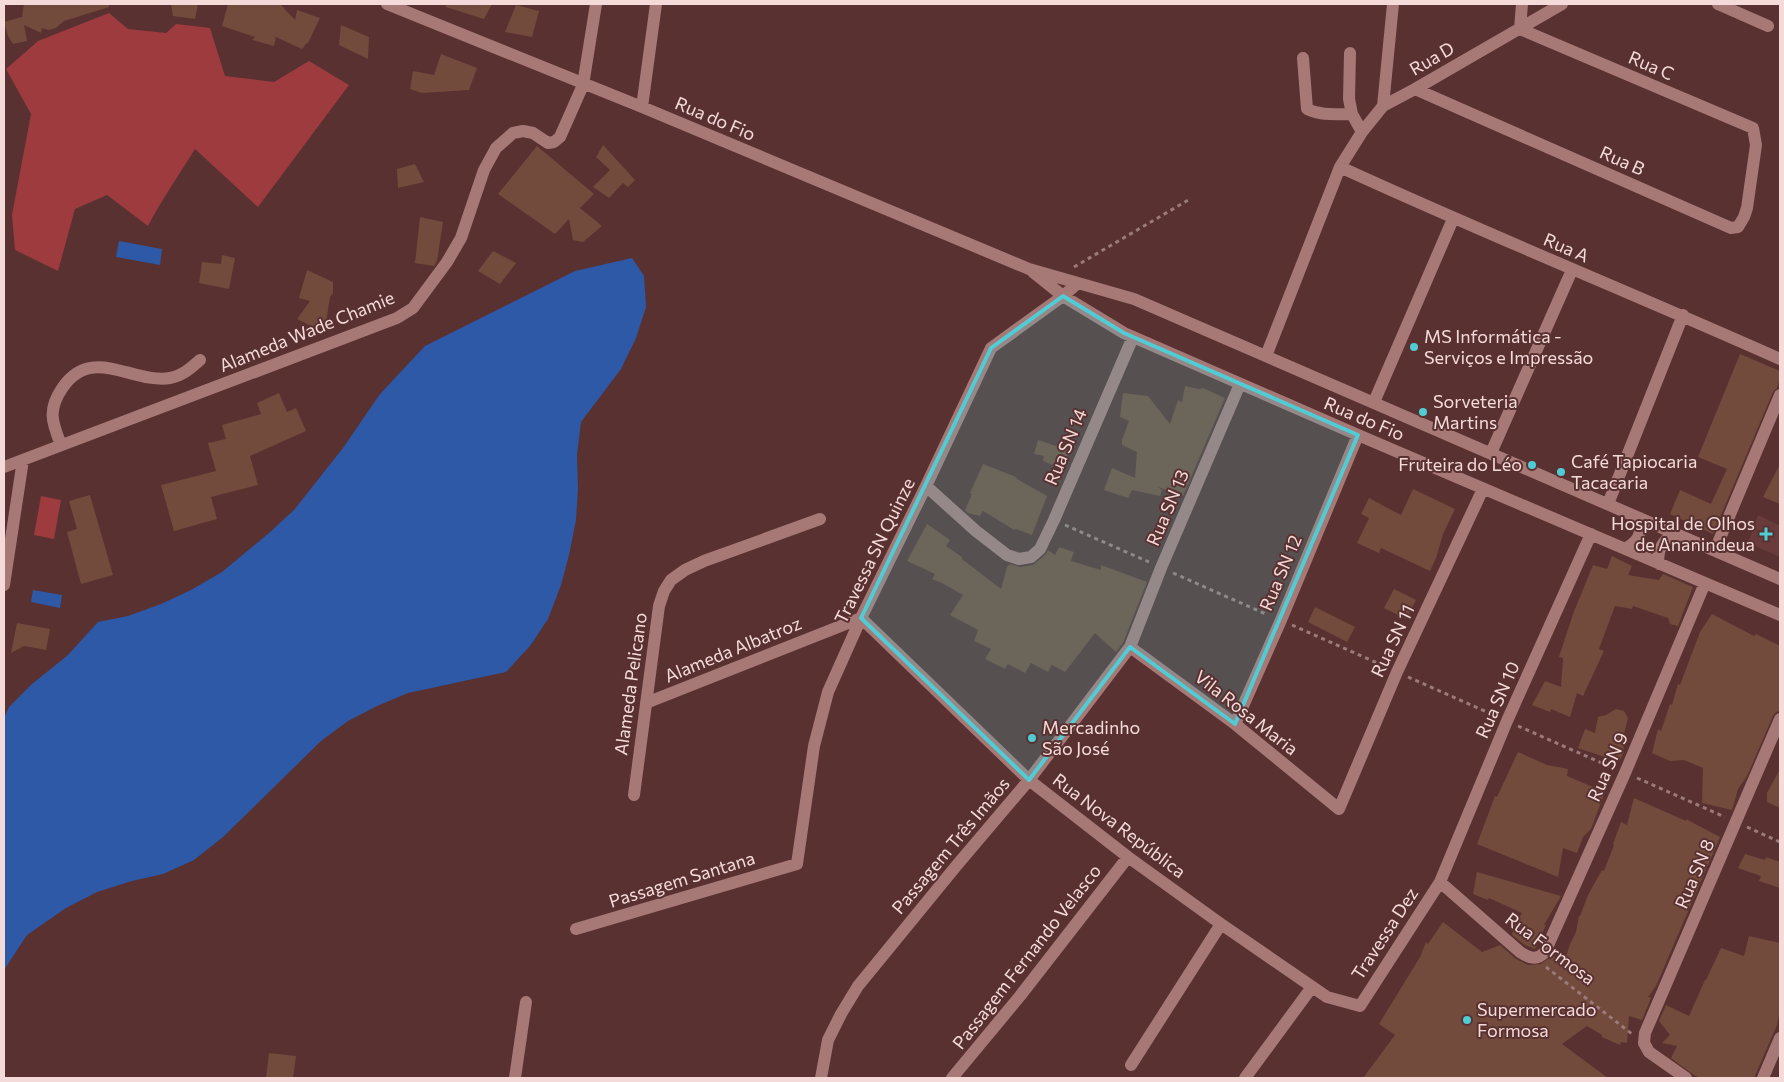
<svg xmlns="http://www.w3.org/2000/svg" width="1784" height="1082" font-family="Commissioner,sans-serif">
<rect width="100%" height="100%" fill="#593131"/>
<!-- built -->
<path fill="#693b3b" d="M1758 515 1780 526V557L1748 543Z"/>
<!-- green -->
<path fill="#9d3b3f" d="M109 13 128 29 166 33 176 24 210 28 225 76 274 82 309 61 349 85 258 207 195 149C179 175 162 199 148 226L107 195 75 209 58 271 15 250 12 215 31 114 6 69 38 41Z
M41 496 61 500 54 539 34 535Z"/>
<!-- water -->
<path fill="#2d59a7" d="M119 241 162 249 160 265 116 257Z
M632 258 644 276 646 307 636 338 621 369 581 422 577 455 578 488 576 520 569 555 561 585 548 619 530 646 506 672 408 693 377 706 348 721 321 741 223 837 194 860 163 874 132 881 97 892 66 908 27 935 4 970V718L9 707 32 684 68 655 98 622 128 616 161 604 191 590 222 572 269 533 294 510 343 448 380 394 425 346 575 271Z
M33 590 62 595 60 608 31 602Z"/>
<!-- building -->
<path fill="#724b3c" d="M24 4H109V7L64 21 56 28 48 30 42 28 41 33 24 25 27 41 13 44 8 36 4 22 22 17Z
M171 4H198L195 19 173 16Z
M228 4H280L295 20 297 10 320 18 308 43 306 44 302 49 276 37 274 46 252 40 255 37 222 26Z
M446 4H492L484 19 446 7Z
M516 5 539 11 532 37 505 32Z
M341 25 369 37 368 59 339 45Z
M441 54 477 68 469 90 422 93 410 89 413 71 434 75Z
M603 145 635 180 628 187 623 183 609 198 593 187 610 170 596 157Z
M537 146 594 194 580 208 602 226 583 242 573 240 569 219 555 234 498 194Z
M415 164 424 182 398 188 397 169Z
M420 217 443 222 437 261 434 266 415 263Z
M493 251 516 263 500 284 478 271Z
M222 255 235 258 229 289 199 283 202 262 221 264Z
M307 270 333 282V293L330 297 325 329 309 325 297 319 310 301 299 298Z
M1740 354 1780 371V379L1777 388 1773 392 1713 534 1670 514 1680 490 1711 504 1727 469 1698 457Z
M1185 386 1199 389 1203 388 1225 398 1183 496 1158 487 1162 490 1160 496 1132 490 1128 498 1104 490 1112 468 1135 478 1137 452 1122 445V440L1129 421 1120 417 1123 393 1148 396 1170 424 1178 400 1182 402Z
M279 393 287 412 296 408 306 431 250 456 258 485 211 497 217 519 174 531 161 485 216 471 208 443 226 439 222 425 261 414 257 403Z
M1038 440 1068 450 1067 461 1060 468 1043 461 1044 456 1034 454Z
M983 464 1016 477 1017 479 1047 496 1032 535 1016 529 1014 530 983 511 980 516 968 513 965 510 972 494 970 493Z
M1780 464V504L1763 497Z
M1413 489 1455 509 1443 534 1436 558 1430 571 1381 548 1379 553 1357 543 1369 518 1361 514 1369 498 1401 515Z
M90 495 113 575 81 584 67 532 77 529 69 501Z
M927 524 950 540 946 546 962 557V559L1001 589 1007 567 1010 564 1020 567 1033 565 1045 555 1048 550 1055 555 1059 547 1074 552 1071 561 1101 570V565L1147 582 1123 643 1116 652 1095 633 1065 672 1052 665 1048 672 1031 663 1025 673 1008 664 1005 669 985 659 991 649 974 641 978 630 950 615 963 595 942 583 932 579 935 574 907 561Z
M1612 556 1632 566 1628 575 1659 580 1663 574 1693 587 1678 626 1670 624 1668 618 1633 606 1632 609 1615 606 1599 649 1604 651 1583 696 1577 693 1570 717 1551 709 1550 712 1532 705 1545 681 1561 687 1563 658 1559 657 1573 614 1593 565 1607 569Z
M1394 589 1416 600 1406 619 1384 608Z
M1315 607 1355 627 1347 642 1308 622Z
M1712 614 1754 636 1756 634 1780 646V711L1776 712 1773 716 1747 776 1738 789 1732 810 1702 803 1703 768 1684 760 1670 761 1652 753 1658 729 1661 731 1670 704 1672 705 1678 684 1680 685 1700 632Z
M17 623 50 629 46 650 24 646 11 653Z
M1616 709 1624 711 1628 718 1623 738 1624 752 1619 762 1578 748 1585 729 1595 733 1598 717 1606 715Z
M1518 752 1547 765 1568 769 1567 776 1605 792 1591 829 1583 837 1577 853 1563 848 1558 877 1477 844 1495 796 1497 797Z
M1780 769V808L1767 802V793Z
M1634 798 1686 821V819L1720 837 1656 986 1648 997 1651 998 1642 1020 1629 1016 1627 1043 1621 1042 1620 1045 1602 1037V1035L1587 1026 1562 1044 1608 1078H1363L1395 1035 1379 1024 1420 957 1426 942 1428 944 1443 922 1482 952 1500 945 1516 959 1528 965 1541 964 1552 956 1565 960 1570 944 1576 932 1579 916H1580L1588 895 1602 870 1604 871 1614 845 1613 844 1621 822 1627 825Z
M1745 854 1765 860 1766 857 1780 862V888L1759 881 1761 876 1738 868Z
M1477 872 1561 896 1544 925H1546L1535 949 1525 945 1512 935 1514 927 1522 913 1489 898 1488 900 1473 894Z
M1749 936 1780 943V1010L1777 1025 1754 1078H1700L1694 1075 1671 1058 1677 1046 1662 1043 1670 1035 1659 1021 1666 1005 1689 1016 1705 980H1706L1721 948 1744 956Z
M269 1053 296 1056 293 1078H266Z"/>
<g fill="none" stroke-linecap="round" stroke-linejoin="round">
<!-- path -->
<path stroke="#9c7a7a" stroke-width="3" stroke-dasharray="4 4" stroke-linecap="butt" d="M1074 267 1190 199
M1065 525 1149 562
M1173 573 1268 615
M1292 625 1384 666
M1408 677 1496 716
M1518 726 1613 768
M1637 778 1725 817
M1747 827 1780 842
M1546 967 1632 1034"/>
<!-- minor -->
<path stroke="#a67876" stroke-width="12" d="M387 4 642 107 1029 269 1134 299 1780 579
M1718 4 1768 26
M1350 53 1349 99 1352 114 1362 132
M1303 58 1307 109C1321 116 1336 114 1352 114
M1415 89 1731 228 1738 227 1744 217 1747 208 1756 145 1753 128 1520 29 1522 4
M1383 106 1393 4
M642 107 656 4
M1340 167C1486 234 1634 294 1780 359
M1033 272 1063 296 1124 333 1358 435 1780 615
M1266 356 1340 167 1362 132 1383 106 1415 89 1562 4
M1374 402 1453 219
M61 445C52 422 47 410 63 387 92 345 133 384 170 378 182 376 191 368 200 360
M1491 453 1572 270
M4 467 397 318 413 308 447 262 461 238 484 170 496 148 513 133 523 131 533 133 548 143 554 142 560 137 583 85 596 4
M926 486 976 531 1007 555 1019 559 1031 557 1040 549 1054 520 1133 337
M1608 504 1683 315
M1625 549C1640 540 1641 535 1640 518
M1715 550 1780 395
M1659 564C1656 550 1663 541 1674 533
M4 585 23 460
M861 618 1029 780 1128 857 1221 924 1327 997 1360 1006 1440 882 1507 721 1591 534
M1130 647 1235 724 1339 809 1397 672 1483 489
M646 703 861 618
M1235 724 1281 620 1358 435
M634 795 659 606 664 591 671 580 685 570 704 561 820 519
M1440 882 1520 952C1529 958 1537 961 1545 952L1625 773 1705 583
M576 929 797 864 814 746 828 692 861 618 926 486 991 348 1063 296 1078 283
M1131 1065 1221 924
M515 1078 526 1002
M821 1078 828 1040 841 1014 858 986 957 865 1029 780 1130 647 1161 568 1240 384
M952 1078 1020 996 1128 857
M1245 1078 1312 987
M1686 1078 1649 1052 1644 1043 1645 1033 1780 719
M1763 1078 1780 1038"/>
</g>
<!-- marked area -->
<path fill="#51ccd4" fill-opacity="0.2" stroke="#51ccd4" stroke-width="4" stroke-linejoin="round" d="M1063 296 1124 333 1358 435 1235 724 1130 647 1029 780 861 618 991 348Z"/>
<!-- markers -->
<g fill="#51ccd4" stroke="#593131" stroke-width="2">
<circle cx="1414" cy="347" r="5"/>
<circle cx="1423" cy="412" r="5"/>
<circle cx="1532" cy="465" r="5"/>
<circle cx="1561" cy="472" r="5"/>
<path d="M1763.5 526.5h5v5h5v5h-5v5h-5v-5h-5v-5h5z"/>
<circle cx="1032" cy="738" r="5"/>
<circle cx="1467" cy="1020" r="5"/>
</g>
<g text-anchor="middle" stroke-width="4" stroke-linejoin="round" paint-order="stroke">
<!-- street labels -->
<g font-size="18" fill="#f4dad9" stroke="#593131">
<text transform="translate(1432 59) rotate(-30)" y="6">Rua D</text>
<text transform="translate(1651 66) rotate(23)" y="6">Rua C</text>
<text transform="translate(715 119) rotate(23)" y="6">Rua do Fio</text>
<text transform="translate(1622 161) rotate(24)" y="6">Rua B</text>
<text transform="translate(1566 248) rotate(23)" y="6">Rua A</text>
<text transform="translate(307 332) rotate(-22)" y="6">Alameda Wade Chamie</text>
<text transform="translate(1364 419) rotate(23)" y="6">Rua do Fio</text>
<text transform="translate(1066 447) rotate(-67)" y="6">Rua SN 14</text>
<text transform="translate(1168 508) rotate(-67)" y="6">Rua SN 13</text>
<text transform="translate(875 551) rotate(-64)" y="6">Travessa SN Quinze</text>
<text transform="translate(1281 573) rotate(-67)" y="6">Rua SN 12</text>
<text transform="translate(1393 641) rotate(-65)" y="6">Rua SN 11</text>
<text transform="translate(733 650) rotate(-22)" y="6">Alameda Albatroz</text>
<text transform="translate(631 684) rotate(-82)" y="6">Alameda Pelicano</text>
<text transform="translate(1498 700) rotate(-66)" y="6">Rua SN 10</text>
<text transform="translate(1246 713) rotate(38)" y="6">Vila Rosa Maria</text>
<text transform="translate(1608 767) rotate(-66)" y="6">Rua SN 9</text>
<text transform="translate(1119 826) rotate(37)" y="6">Rua Nova República</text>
<text transform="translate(951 846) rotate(-50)" y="6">Passagem Três Imãos</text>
<text transform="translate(1695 874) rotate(-67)" y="6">Rua SN 8</text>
<text transform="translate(682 880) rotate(-17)" y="6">Passagem Santana</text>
<text transform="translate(1385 934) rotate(-57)" y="6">Travessa Dez</text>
<text transform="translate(1550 949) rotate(37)" y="6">Rua Formosa</text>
<text transform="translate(1027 957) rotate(-52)" y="6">Passagem Fernando Velasco</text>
</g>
<!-- poi labels -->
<g font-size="18" fill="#f4dad9" stroke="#593131" text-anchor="start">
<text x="1424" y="343">MS Informática -<tspan x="1424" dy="21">Serviços e Impressão</tspan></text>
<text x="1433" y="408">Sorveteria<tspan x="1433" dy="21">Martins</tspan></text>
<text x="1571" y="468">Café Tapiocaria<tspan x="1571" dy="21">Tacacaria</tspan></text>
<text x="1522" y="471" text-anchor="end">Fruteira do Léo</text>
<text x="1755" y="530" text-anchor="end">Hospital de Olhos<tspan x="1755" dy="21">de Ananindeua</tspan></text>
<text x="1042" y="734">Mercadinho<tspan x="1042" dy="21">São José</tspan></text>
<text x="1477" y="1016">Supermercado<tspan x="1477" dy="21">Formosa</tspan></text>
</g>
</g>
<!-- border -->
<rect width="1784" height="1082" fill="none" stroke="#f4dad9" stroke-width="10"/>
</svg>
